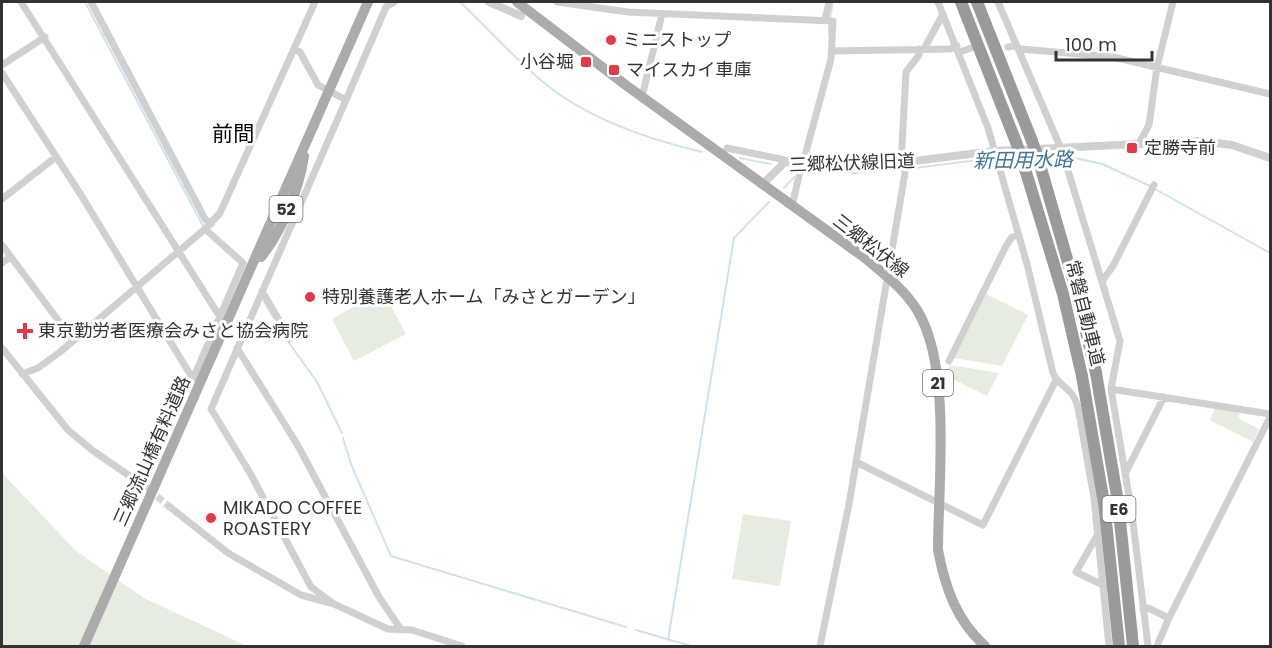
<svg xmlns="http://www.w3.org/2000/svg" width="1272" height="648" font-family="Poppins,'Noto Sans JP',sans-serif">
<rect width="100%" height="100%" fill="#fff"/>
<!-- green -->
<path fill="#e6ecdf" d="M383 291 406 334 354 361 332 319Z
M986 294 1028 315 1002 366 954 358Z
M950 365 999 373 987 396 947 376 945 374Z
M1215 407 1240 413 1238 418 1259 429 1253 442 1210 420Z
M2 473 76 551 144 598 247 646H2Z
M743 514 791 521 780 586 732 579Z"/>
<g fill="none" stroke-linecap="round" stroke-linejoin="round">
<!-- stream -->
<path stroke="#cfe2ee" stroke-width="2" d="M85 2 203 226
M460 2C488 28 513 57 543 82 587 119 647 139 702 152
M830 17 833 2
M829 34V24
M1042 156 1060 155
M1066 156 1102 164 1150 186
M740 158 771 164
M1000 158 1015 156
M789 168 854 173 902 169
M907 169 994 158
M784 188 794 177
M1155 189 1270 253
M264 302 274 318
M287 340 317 382 342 433
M343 438 351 464 391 556 626 627
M636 630 691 646
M668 640 734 238 769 202"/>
<!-- minor-tunnel -->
<path stroke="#d6d6d6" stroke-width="7" stroke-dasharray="7 3.5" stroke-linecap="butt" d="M149 490 170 507"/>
<!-- minor -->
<path stroke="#d0d0d0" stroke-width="7" d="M21 2 220 317
M91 2 205 219 211 224
M557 2 628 12 833 21 831 59 803 163
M938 2 988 128 1027 264 1053 373C1061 390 1072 385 1078 408L1094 498 1109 646
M998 2 1062 151 1120 341 1111 389 1132 514 1148 646
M825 20 829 2
M1008 47 1015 46
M294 49 300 52 318 85 346 100 211 409 250 473 311 587 334 604
M924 49 943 14
M1021 49 1113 57 1270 94
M832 51 950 49 957 46
M960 52 971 48
M2 65 45 37
M2 73 81 195 193 379
M642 97 662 14
M346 100 386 7 394 2
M1138 145 1149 125 1157 67 1173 2
M727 148 790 161
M901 164 906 72 919 55V49
M2 199 56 157
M792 206 802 163
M2 245 73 340
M2 263 10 257
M1103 280 1113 266 1154 185
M262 291 290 339
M2 348 68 430 92 450 147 488
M237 348 297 444 379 597 400 628
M949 361 1006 246 1012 237 1019 235
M22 374 38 368 60 352 205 229 220 213 315 2
M193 379 243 263 205 229
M1111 389 1270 414
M856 462 983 525 1056 380
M1126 472 1164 397
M170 507 228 553 301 595 334 604 388 629 412 630 462 646
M1098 534 1076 572 1105 586
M1143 609 1148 608 1169 618
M820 646 849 504 905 173 904 163
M1157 646 1169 618 1270 417"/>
<!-- tertiary -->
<path stroke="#d0d0d0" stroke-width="8" d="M489 2 521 16
M762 185 785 162 875 166 994 151 1198 141 1232 145 1270 158"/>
<!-- primary -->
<path stroke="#ababab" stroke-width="10" d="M517 2 627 86 865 258C884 274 904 289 917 310 952 366 938 484 938 550 945 587 956 620 985 646
M261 257C282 231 299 190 304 156
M84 646 368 2"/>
<!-- motorway -->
<path stroke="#9a9a9a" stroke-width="12" d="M961 2 1016 142
M977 2 1032 141
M1038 158 1076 290 1096 373
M1022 159 1063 294 1082 376"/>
<!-- motorway-bridge -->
<path stroke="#9a9a9a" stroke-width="12" d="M1032 141 1038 158
M1016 142 1022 159
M1096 373 1118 502 1133 646
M1082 376 1104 503 1119 646"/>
</g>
<!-- markers -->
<g fill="#e63946" stroke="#fff" stroke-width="2">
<circle cx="611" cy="40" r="6"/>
<rect x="580" y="56" width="12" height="12" rx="3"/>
<rect x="608" y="64" width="12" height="12" rx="3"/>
<rect x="1126" y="142" width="12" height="12" rx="3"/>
<circle cx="310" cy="297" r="6"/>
<path d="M22 322h6v6h6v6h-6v6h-6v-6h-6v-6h6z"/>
<circle cx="211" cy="518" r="6"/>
</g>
<g text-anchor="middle" stroke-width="6" stroke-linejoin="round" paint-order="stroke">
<!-- shield labels -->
<g fill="#fff" stroke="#707070" stroke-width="1.5">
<rect x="269.5" y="196" width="33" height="26" rx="4.5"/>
<rect x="923" y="370" width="30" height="26" rx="4.5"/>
<rect x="1102.5" y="496" width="33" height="26" rx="4.5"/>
</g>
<g font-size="16" font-weight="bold" fill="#333">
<text x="286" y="215">52</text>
<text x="938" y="389">21</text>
<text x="1119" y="515">E6</text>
</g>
<!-- poi labels -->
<g font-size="18" fill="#333" stroke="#fff" text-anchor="start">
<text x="623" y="46">ミニストップ</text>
<text x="574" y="68" text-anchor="end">小谷堀</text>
<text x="626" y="76">マイスカイ車庫</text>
<text x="1144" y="154">定勝寺前</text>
<text x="322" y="303">特別養護老人ホーム「みさとガーデン」</text>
<text x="38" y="337">東京勤労者医療会みさと協会病院</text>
<text x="223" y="514">MIKADO COFFEE<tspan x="223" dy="21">ROASTERY</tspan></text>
</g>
<!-- street labels -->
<g font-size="18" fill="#333" stroke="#fff">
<text transform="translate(852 163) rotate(-2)" y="6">三郷松伏線旧道</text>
<text transform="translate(871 246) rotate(38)" y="6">三郷松伏線</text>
<text transform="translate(1085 313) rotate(76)" y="6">常磐自動車道</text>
<text transform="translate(152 451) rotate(-66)" y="6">三郷流山橋有料道路</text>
</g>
<!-- water labels -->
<g font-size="20" font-style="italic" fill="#3f7597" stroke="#fff">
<text transform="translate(1023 160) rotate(-1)" y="7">新田用水路</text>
</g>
<!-- quarter labels -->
<g font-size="21" fill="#000" stroke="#fff">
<text x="233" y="141">前間</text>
</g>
</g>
<!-- border -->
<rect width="1272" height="648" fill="none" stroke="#333333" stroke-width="6"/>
<!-- scale -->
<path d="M1056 51v9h96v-9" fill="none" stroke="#333333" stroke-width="3"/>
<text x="1065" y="51" font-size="18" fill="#333333" stroke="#ffffff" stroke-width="4.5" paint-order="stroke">100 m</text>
</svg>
